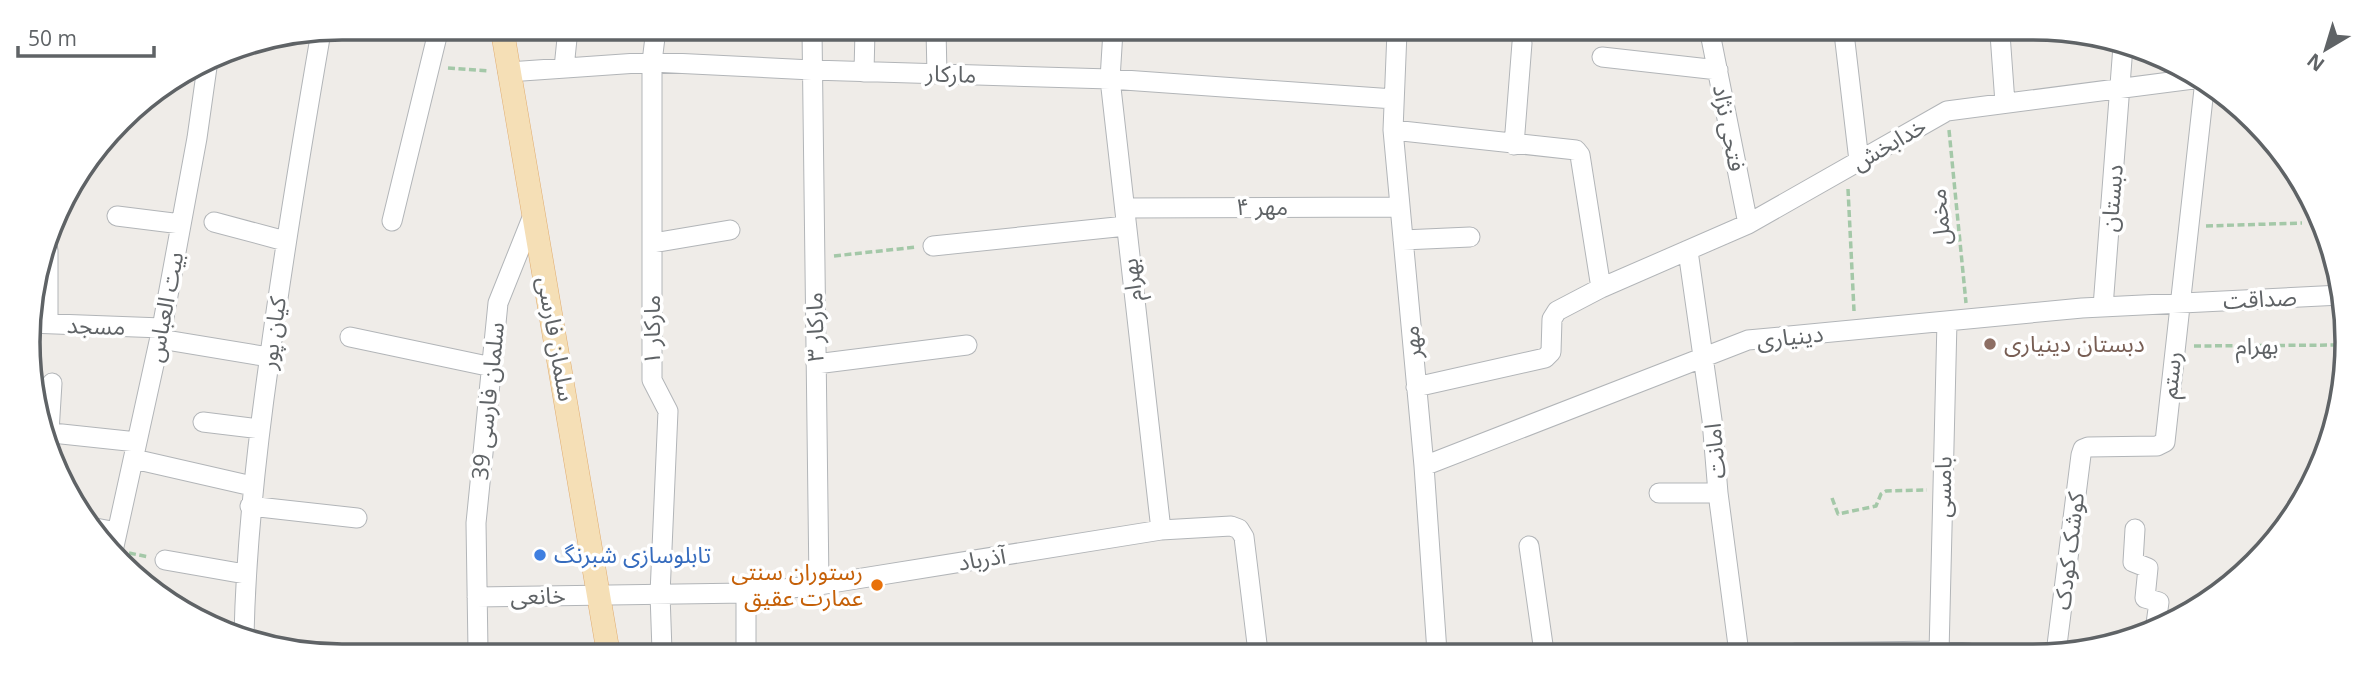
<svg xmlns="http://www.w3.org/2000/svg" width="2375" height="684" font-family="'Open Sans','Noto Sans Arabic',sans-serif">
<rect width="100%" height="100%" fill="#efece8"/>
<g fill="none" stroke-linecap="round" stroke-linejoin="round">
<!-- minor casing -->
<g stroke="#b2b5b8" stroke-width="21">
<path id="minor" d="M656 29 652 62V380L668 411 660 594 662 651
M812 30 819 585
M936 30 937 74
M1113 31 1110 79 1161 530
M1397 32 1393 130 1424 466 1437 652
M1710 33 1748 224
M1844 33 1859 161
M2000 34 2005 103
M1602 57 1718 70
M564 68 568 29
M508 72 652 62 812 70 1110 79 1394 99
M864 72 865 31
M1393 130 1576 150 1580 155 1601 288
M1514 145 1522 43
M1125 208 1400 207
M117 216 181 224
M392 221 439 28
M214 222 285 241
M1403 240 1470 237
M653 243 730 230
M933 246 1126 226
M48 250V324
M1688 251 1712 420 1718 493 1739 653
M2103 307 2123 46
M29 323 162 328
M350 337 492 367
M160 339 269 357
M816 364 967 345
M1416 387 1545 358 1551 352 1552 319 1557 311 1601 288 1748 224 1947 111 2201 78
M203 422 260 429
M43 432 137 442
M49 432 52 383
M134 459 252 486
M1424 466 1748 340 2082 308 2341 295
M1659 493H1718
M250 506 357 518
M90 527 117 532
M2135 529 2133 562 2148 568 2145 598 2159 602 2155 631
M1529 546 1544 652
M113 551 162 328 197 138 208 60
M165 560 245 574
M477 597 746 593 819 585 1161 530 1231 526 1239 529 1244 537 1258 652
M244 636C246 542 256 454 269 362 284 251 302 142 321 32
M478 650 476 523 498 303 534 213
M746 651V593
M1795 653 1939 651 1969 653
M1939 653 1947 321
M2056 653 2081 455 2083 449 2088 447 2157 446 2165 442 2205 80"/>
</g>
<!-- major casing -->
<g stroke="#e0ac70" stroke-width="24">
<path id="major" d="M502 29 608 651"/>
</g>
<!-- path -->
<path stroke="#a4c8a8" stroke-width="3.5" stroke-dasharray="7 3.5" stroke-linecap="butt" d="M448 68 489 71
M1949 130 1966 303
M1848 189 1854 311
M2206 226 2302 223
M834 256 917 247
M2194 346 2341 345
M1832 498 1838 514 1876 506 1881 494 1886 491 1927 490
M129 553 149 557"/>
<!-- minor -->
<use href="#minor" stroke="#fff" stroke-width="19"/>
<!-- major -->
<use href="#major" stroke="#f5dfb6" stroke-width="23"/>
</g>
<!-- markers -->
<circle fill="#8d6e63" stroke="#fff" stroke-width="2.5" cx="1990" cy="344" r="7"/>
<circle fill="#3f7fe0" stroke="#fff" stroke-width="2.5" cx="540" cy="555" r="7"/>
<circle fill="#e8710a" stroke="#fff" stroke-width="2.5" cx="877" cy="585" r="7"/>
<g text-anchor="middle" stroke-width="7" stroke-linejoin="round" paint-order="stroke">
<!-- street labels -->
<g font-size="23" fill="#5f6366" stroke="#fff">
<text transform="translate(951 74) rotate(2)" y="8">مارکار</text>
<text transform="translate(1729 128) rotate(79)" y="8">فتحی نژاد</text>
<text transform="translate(1889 144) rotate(-30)" y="8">خدابخش</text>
<text transform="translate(2112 198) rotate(-85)" y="8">دبستان</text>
<text x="1262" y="215">مهر ۴</text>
<text transform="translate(1940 217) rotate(-95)" y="8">مخمل</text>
<text transform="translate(1132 280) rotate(-97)" y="8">بهرام</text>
<text transform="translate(2260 299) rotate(-3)" y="8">صداقت</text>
<text transform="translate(165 307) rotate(-79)" y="8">بیت العباس</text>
<text transform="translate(96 326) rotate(2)" y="8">مسجد</text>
<text transform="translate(815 327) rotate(-91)" y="8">مارکار ۳</text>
<text transform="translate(652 330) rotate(-90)" y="8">مارکار ۱</text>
<text transform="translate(273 333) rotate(-82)" y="8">کیان پور</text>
<text transform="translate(1790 337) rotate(-6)" y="8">دینیاری</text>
<text transform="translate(556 339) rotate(80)" y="8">سلمان فارسی</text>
<text transform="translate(1412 342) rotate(-95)" y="8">مهر</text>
<text x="2257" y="354">بهرام</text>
<text transform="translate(2171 375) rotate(-84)" y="8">رستم</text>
<text transform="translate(488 401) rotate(-84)" y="8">سلمان فارسی 39</text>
<text transform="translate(1715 451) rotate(-95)" y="8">امانت</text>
<text transform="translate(1943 487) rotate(-89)" y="8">بامسی</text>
<text transform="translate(2069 551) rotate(-83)" y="8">کوشک کودک</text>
<text transform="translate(982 559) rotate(-9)" y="8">آذرباد</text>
<text transform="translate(538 596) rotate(-1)" y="8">خانعی</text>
</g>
<!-- education labels -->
<g font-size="23" fill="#785e54" stroke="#fff" text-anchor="start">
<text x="2004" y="352">دبستان دینیاری</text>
</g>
<!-- shop labels -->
<g font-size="23" fill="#366cbe" stroke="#fff" text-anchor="start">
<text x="554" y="563">تابلوسازی شبرنگ</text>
</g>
<!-- food labels -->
<g font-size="23" fill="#c56008" stroke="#fff" text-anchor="end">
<text x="863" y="580">رستوران سنتی<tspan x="863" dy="26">عمارت عقیق</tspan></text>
</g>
</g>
<!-- crop -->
<path d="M0 0H2375V684H0ZM342 40H2033A302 302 0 0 1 2335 342V342A302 302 0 0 1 2033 644H342A302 302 0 0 1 40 342V342A302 302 0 0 1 342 40Z" fill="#fff" fill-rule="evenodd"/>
<path fill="none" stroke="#5f6366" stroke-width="3.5" d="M342 40H2033A302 302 0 0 1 2335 342V342A302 302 0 0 1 2033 644H342A302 302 0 0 1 40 342V342A302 302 0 0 1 342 40Z"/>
<!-- north arrow -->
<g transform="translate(2326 49) rotate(218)" stroke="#ffffff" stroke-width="5" paint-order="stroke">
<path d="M0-5L12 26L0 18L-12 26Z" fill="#5f6366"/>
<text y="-10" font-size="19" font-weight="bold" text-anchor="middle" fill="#5f6366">N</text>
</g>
<!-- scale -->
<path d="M18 46v10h136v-10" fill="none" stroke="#5f6366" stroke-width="3.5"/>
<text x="28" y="46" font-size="21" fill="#5f6366" stroke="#ffffff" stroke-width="5" paint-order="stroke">50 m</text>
</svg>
